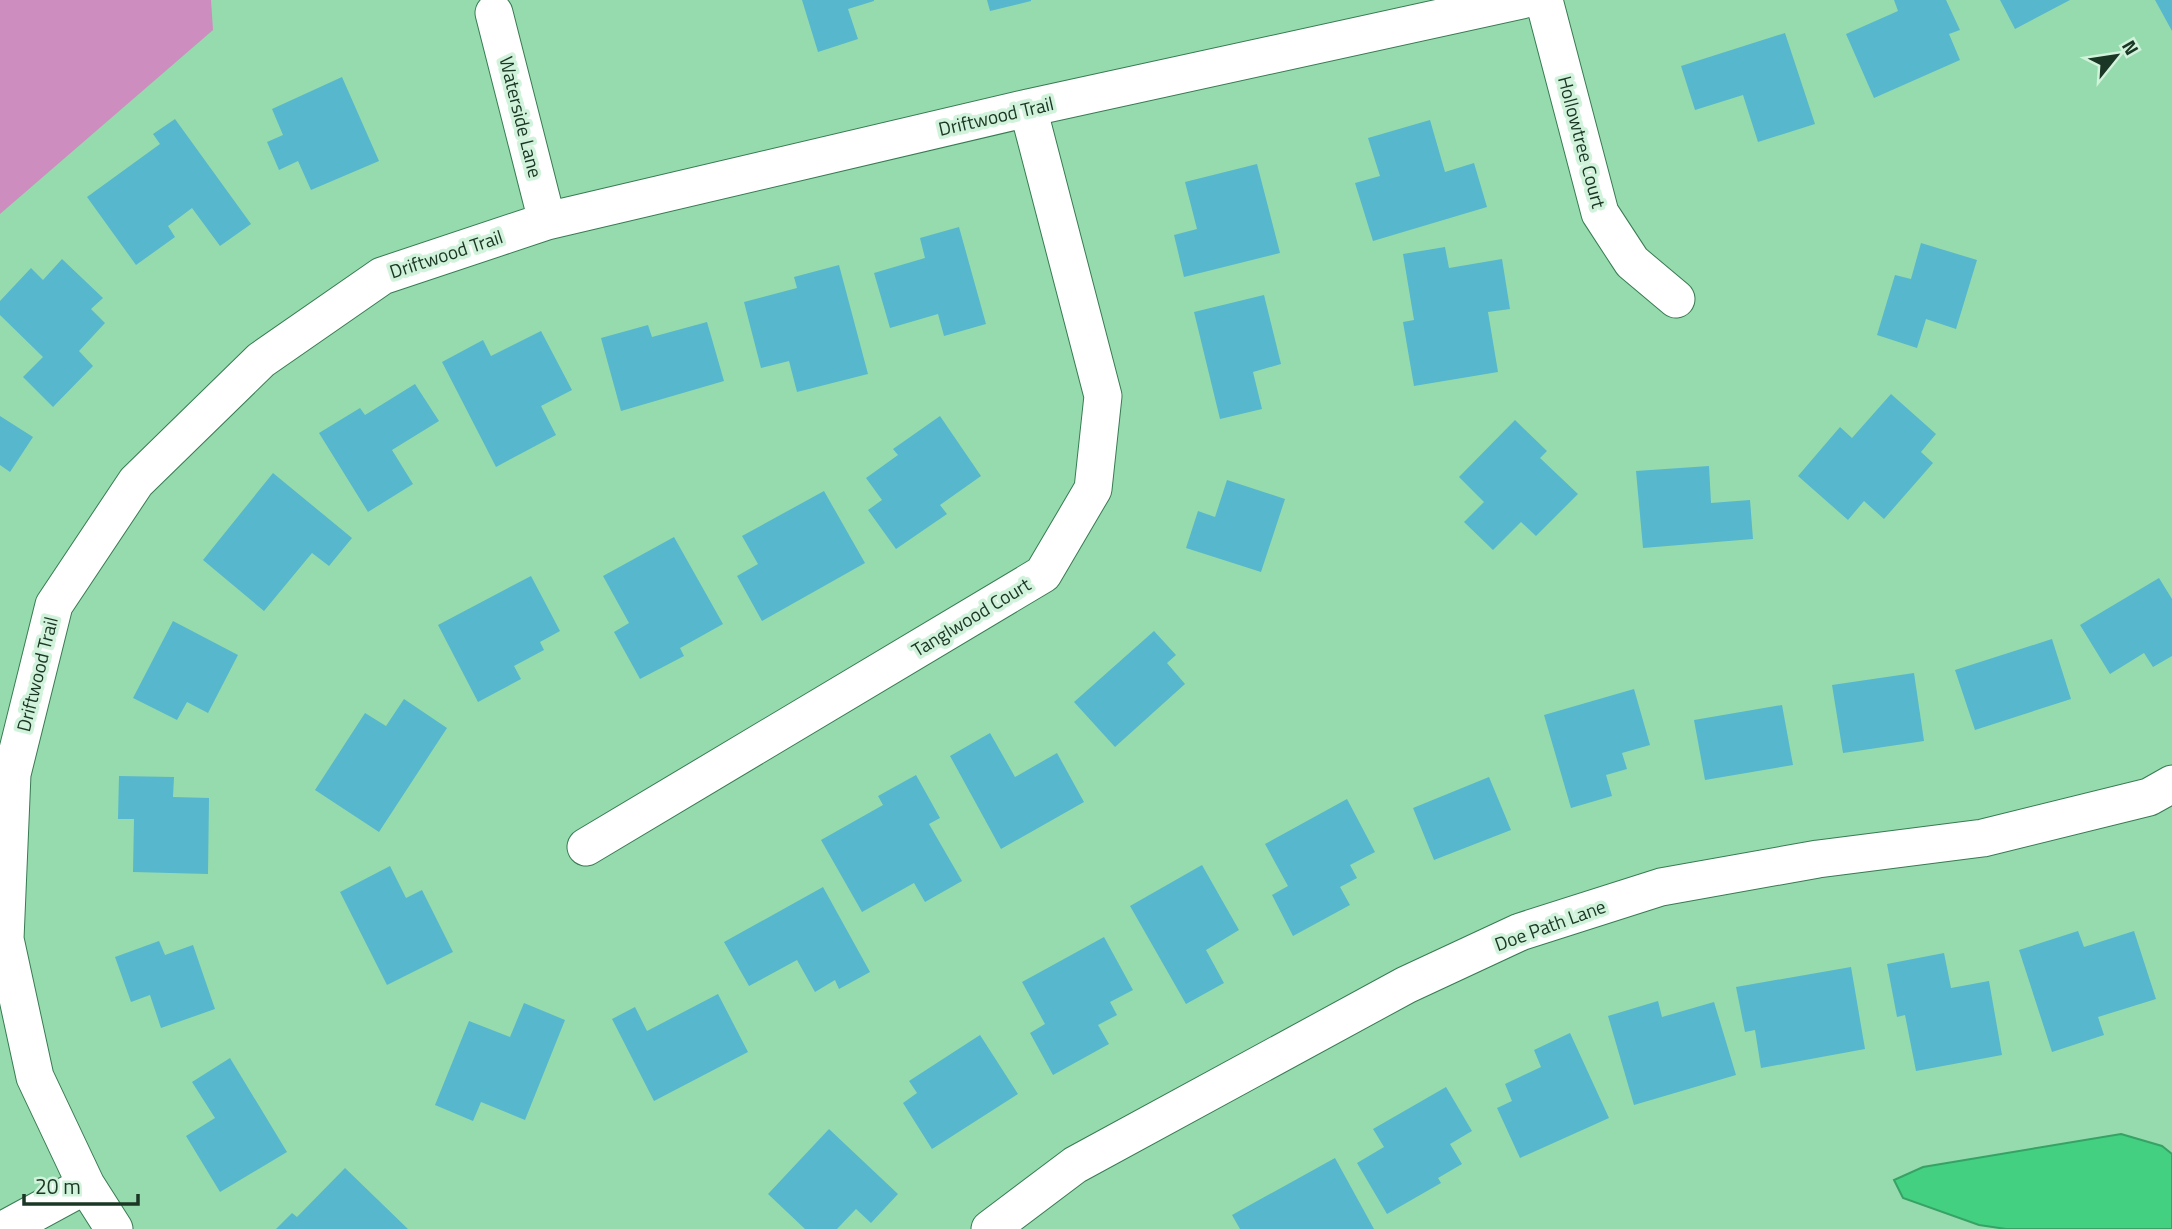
<svg xmlns="http://www.w3.org/2000/svg" width="2172" height="1229" font-family="'Titillium Web',sans-serif">
<rect width="100%" height="100%" fill="#96dbad"/>
<!-- green -->
<path fill="#cd8dbf" d="M0 0H211L213 30 0 214Z"/>
<!-- water -->
<path fill="#43d081" stroke="#37a265" stroke-width="2" d="M2121 1134 2162 1146 2172 1154V1229H2006L1979 1225 1903 1198 1894 1180 1923 1167Z"/>
<!-- building -->
<path fill="#57b7cd" d="M802 0H874V1L848 9 858 39 818 52Z
M987 0H1031V1L990 11Z
M1894 0H1946L1960 30 1949 34 1960 60 1874 98 1846 34 1898 11Z
M2000 0H2070L2015 29Z
M2155 0H2172V31Z
M1785 33 1815 124 1758 142 1743 95 1695 110 1681 66Z
M342 77 379 161 311 190 298 161 279 170 267 142 283 135 272 109Z
M175 119 251 224 220 246 192 208 168 226 175 237 136 265 87 197 160 144 153 134Z
M1430 120 1445 172 1474 163 1487 207 1373 241 1355 183 1380 176 1368 138Z
M1257 164 1280 253 1184 277 1174 235 1197 229 1185 182Z
M959 227 986 324 944 336 938 314 890 328 874 273 925 258 920 238Z
M1921 243 1977 260 1956 329 1926 319 1917 348 1877 335 1895 275 1911 279Z
M1445 247 1449 268 1502 259 1510 309 1488 312 1498 372 1414 386 1403 322 1414 320 1403 254Z
M62 259 103 298 91 309 105 323 79 351 93 366 53 407 23 377 43 357 0 315V301L31 268 43 280Z
M839 265 868 374 797 392 789 361 761 368 744 302 797 288 794 277Z
M1264 295 1281 364 1253 372 1262 409 1220 419 1194 312Z
M707 322 724 381 621 411 601 338 648 325 652 337Z
M541 331 572 390 541 406 556 435 496 467 442 362 483 340 491 356Z
M415 384 439 421 392 450 413 484 368 512 319 433 360 408 365 415Z
M1891 394 1936 434 1921 452 1933 463 1884 519 1864 501 1848 520 1798 476 1840 427 1852 438Z
M0 416 33 437 10 472 0 465Z
M940 416 981 476 940 505 947 514 896 549 868 510 882 500 866 478 898 455 893 449Z
M1515 420 1547 451 1540 458 1578 494 1536 536 1521 522 1493 550 1464 522 1484 502 1459 477Z
M1709 466 1711 503 1750 500 1753 539 1643 548 1636 471Z
M273 473 352 538 329 566 312 553 264 611 203 560Z
M1227 480 1285 499 1261 572 1186 548 1198 511 1215 517Z
M824 491 865 563 762 621 737 576 758 564 742 536Z
M674 537 723 624 680 648 684 656 640 679 614 632 629 623 603 576Z
M531 576 560 631 540 642 544 650 514 666 521 679 478 702 438 625Z
M2159 578 2172 599V656L2153 667 2144 653 2110 674 2080 625Z
M173 621 238 655 208 713 187 702 177 720 133 698Z
M1154 631 1176 655 1167 663 1185 684 1115 747 1074 702Z
M2052 639 2071 699 1975 730 1955 670Z
M1914 673 1924 741 1843 753 1832 685Z
M1634 689 1650 745 1622 753 1627 769 1606 775 1612 796 1571 808 1544 715Z
M404 699 447 728 379 832 315 790 365 713 386 726Z
M1782 705 1793 765 1705 780 1694 720Z
M990 733 1015 777 1057 753 1084 802 1001 849 950 756Z
M916 775 940 818 929 824 962 881 925 902 914 883 862 912 821 840 883 805 878 796Z
M119 776 174 777 173 797 209 798 208 874 133 872 134 819H118Z
M1489 777 1511 830 1434 860 1413 808Z
M1347 799 1375 852 1350 865 1357 878 1340 887 1350 905 1293 936 1272 895 1288 886 1265 844Z
M1202 865 1239 930 1206 950 1224 983 1186 1004 1130 906Z
M390 866 406 898 422 890 453 952 387 985 340 892Z
M823 887 870 972 839 989 835 980 815 992 797 960 749 986 724 942Z
M2078 931 2084 947 2134 931 2156 999 2098 1017 2104 1035 2052 1052 2019 950Z
M1104 937 1133 990 1110 1002 1117 1015 1098 1025 1109 1044 1053 1075 1030 1033 1045 1024 1022 982Z
M159 941 165 955 193 945 215 1009 161 1028 150 995 131 1002 115 957Z
M1944 953 1951 988 1989 981 2002 1055 1916 1071 1905 1015 1897 1017 1887 964Z
M1851 967 1865 1049 1761 1068 1755 1030 1745 1032 1736 987Z
M718 994 748 1052 654 1101 612 1019 635 1007 647 1031Z
M1658 1001 1662 1017 1714 1002 1736 1075 1634 1105 1608 1016Z
M524 1003 565 1020 525 1120 481 1102 473 1121 435 1105 469 1021 510 1037Z
M1570 1033 1609 1118 1520 1158 1497 1108 1512 1101 1505 1084 1541 1067 1534 1050Z
M980 1035 1018 1094 932 1149 903 1103 917 1093 909 1081Z
M230 1058 287 1152 220 1192 186 1136 215 1118 192 1082Z
M1446 1087 1472 1131 1450 1144 1462 1164 1438 1178 1441 1183 1387 1214 1357 1163 1384 1147 1373 1129Z
M829 1129 898 1194 871 1223 856 1209 837 1229H805L768 1194Z
M1335 1158 1374 1229H1240L1232 1215Z
M345 1168 408 1229H276L292 1213 297 1217Z"/>
<g fill="none" stroke-linecap="round" stroke-linejoin="round">
<!-- street casing -->
<g stroke="#377b52" stroke-width="39">
<path id="street" d="M1544 0 1600 213 1632 262 1676 299
M494 13 547 221
M586 847 1043 574 1093 489 1103 396 1028 108
M5 1229 86 1185
M114 1229 86 1185 35 1077 5 939 12 774 54 605 136 482 261 360 382 276 547 221 1028 108 1522 0
M990 1229 1075 1165 1406 985 1520 932 1661 887 1818 859 1983 838 2149 797 2172 784"/>
</g>
<!-- street -->
<use href="#street" stroke="#fff" stroke-width="37"/>
</g>
<g text-anchor="middle" stroke-width="7" stroke-linejoin="round" paint-order="stroke">
<!-- street labels -->
<g font-size="19" fill="#1a3624" stroke="#d1f3db">
<text transform="translate(996 116) rotate(-13)" y="7">Driftwood Trail</text>
<text transform="translate(521 117) rotate(76)" y="7">Waterside Lane</text>
<text transform="translate(1582 142) rotate(75)" y="7">Hollowtree Court</text>
<text transform="translate(446 254) rotate(-18)" y="7">Driftwood Trail</text>
<text transform="translate(971 617) rotate(-31)" y="7">Tanglwood Court</text>
<text transform="translate(37 674) rotate(-76)" y="7">Driftwood Trail</text>
<text transform="translate(1550 925) rotate(-20)" y="7">Doe Path Lane</text>
</g>
</g>
<!-- north arrow -->
<g transform="translate(2116 56) rotate(60)" stroke="#d1f3db" stroke-width="5" paint-order="stroke">
<path d="M0-5L12 26L0 18L-12 26Z" fill="#1a3624"/>
<text y="-10" font-size="19" font-weight="bold" text-anchor="middle" fill="#1a3624">N</text>
</g>
<!-- scale -->
<path d="M24 1194v10h114v-10" fill="none" stroke="#1a3624" stroke-width="3.5"/>
<text x="35" y="1194" font-size="21" fill="#1a3624" stroke="#d1f3db" stroke-width="5" paint-order="stroke">20 m</text>
</svg>
